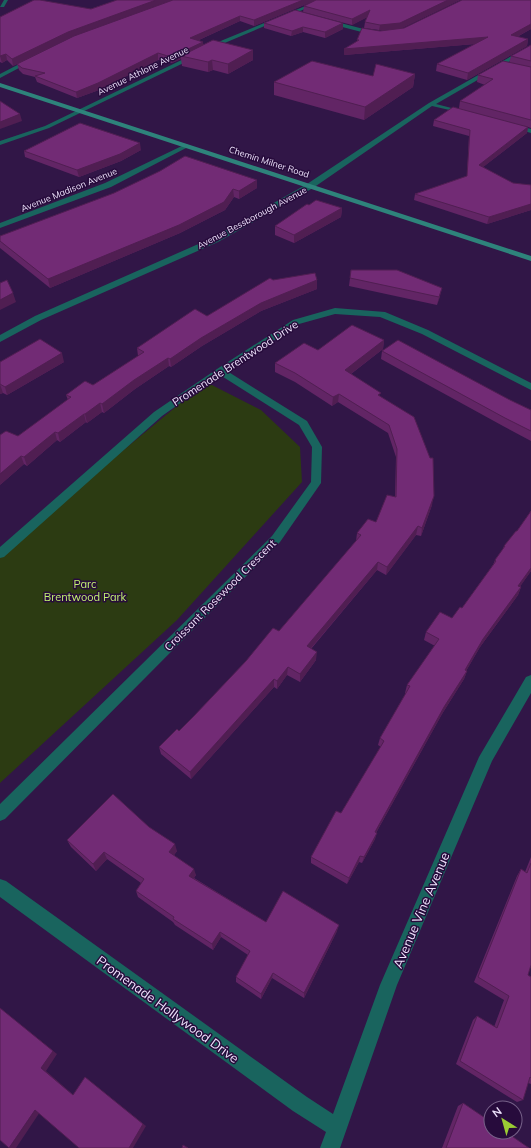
<svg xmlns="http://www.w3.org/2000/svg" width="531" height="1148" font-family="Mulish,sans-serif">
<rect width="100%" height="100%" fill="#311647"/>
<!-- green -->
<path fill="#2c3b12" d="M206 382 261 410 300 447 302 482 177 620 0 783V552Z"/>
<g fill="none" stroke-linecap="round" stroke-linejoin="round">
<!-- street -->
<path fill="#19645e" fill-rule="evenodd" d="M4 0H8L4 7H0Z
M320 0H326L227 42 49 128 0 145V141L45 126 223 40Z
M329 20 379 33 380 34 377 36 327 23V21Z
M531 45V49L436 104 467 112V114L432 106 313 188 218 242 41 320 0 342V335L35 316 212 238 307 184 429 103Z
M31 58 36 59 0 78V74Z
M512 124 531 129V133L510 127V125Z
M186 144 188 145V147L111 187 0 228V223L105 183Z
M335 308 385 312 428 330 531 383V390L422 334 380 317 335 314 299 324 227 371 307 421 322 447 321 483 280 542 5 819 0 821V804L272 536 311 482 312 447 299 425 220 375 162 416 4 557 0 558V547L154 412 217 369 293 320Z
M531 675V693L492 761 397 985 340 1148H320L326 1132 293 1111 0 897V879L6 881 307 1097 333 1114 380 985 479 757 526 677Z"/>
<!-- secondary -->
<path fill="#2e837b" fill-rule="evenodd" d="M0 83 531 256V261L0 87Z"/>
</g>
<!-- wall -->
<path fill="#622565" d="M117 0H460L400 29 379 30 364 28 365 22 367 17 352 25 303 12 304 6 316 0 254 26 240 21 199 40 204 45 253 50V60L228 74 213 70 208 72 182 66 181 59 172 63 158 60 99 90 77 98 37 82 35 77 23 74 19 70 17 64 159 5 69 38 13 66 7 60 2 63 0 62V17L91 9Z
M531 0V29L517 37 528 39 527 46 467 80 436 71 437 64 475 44 344 55 357 42V40L380 31 404 28Z
M264 23 343 29 325 38 303 32 291 36 264 28Z
M531 45V128L528 127 527 133 483 167 513 183 531 185V210L487 224 414 200 415 194 467 176 469 136 433 126 434 120 459 108 460 101 485 85 477 82 478 75 509 63 511 56Z
M415 74 413 87 364 120 274 95V82L373 76Z
M141 150 121 161 79 177 25 157 24 151Z
M257 180V188L239 199 234 197 225 210 180 233 50 288 0 248V236Z
M309 205 342 208 341 217 294 243 275 235V226Z
M351 270 440 296 437 305 349 286Z
M273 280H317V289L261 311 202 346 171 367 169 366 135 389 104 413 102 412 87 423 86 422 60 442 57 440 27 466 24 464 0 485 18 436 68 400 66 395 93 385 138 356 137 348 207 316Z
M384 340 383 349 351 374 380 396 432 505 421 536 416 535 386 575 377 570 311 649 316 660 300 682 287 675 277 689 274 687 191 779 161 754 159 747 179 731 279 631 356 541 357 533 376 522 395 497 396 457 388 433 338 402 332 406 295 382 275 372V363L318 350Z
M382 351 510 400 531 410V441L503 426 381 359Z
M0 362H64L7 395 3 393 0 394Z
M531 511V571L520 586 521 587 518 595 480 647 466 671H467L464 679 442 714 376 833 375 839 362 863 359 862 347 884 311 863V857L341 813 381 747 378 745 380 738 406 693H405L407 685 435 646 424 640 426 632 452 618 462 608 493 565 495 560 502 551 504 546 517 531Z
M149 827 177 851 174 855 196 875 194 878 266 922 337 931 304 998 272 978 261 999 236 982V977L248 955 221 937 213 950 175 925 173 922 138 897 136 891 141 883 107 859 96 871 71 847 67 840Z
M531 857V965L528 975 531 977V1084L528 1083 523 1100 517 1102 456 1064 473 1020 477 1016 494 1027 504 1000 474 982 517 876 521 869 525 872Z
M463 1103 529 1148H442L458 1106Z"/>
<!-- shaded-wall -->
<path fill="#501e52" d="M156 0H173L69 38 13 66 12 59 68 32Z
M303 0H316L254 26V20Z
M448 0H460L400 29 379 30 380 25Z
M370 10V16L352 25V19Z
M240 16V21L190 44V38Z
M343 23V29L325 38V32Z
M531 24V29L509 41 511 35Z
M303 27V32L291 36 292 31Z
M488 37 487 43 344 55V49Z
M528 39 527 46 467 80 468 73Z
M203 42 204 48 181 56V59L172 63 171 57Z
M253 50V60L228 74V64Z
M158 53V60L99 90 77 98 76 92Z
M6 54 7 60 2 63 0 56Z
M212 60 213 70 208 72V62Z
M415 74 413 87 364 120 365 107Z
M20 114 22 121 0 129V122Z
M528 127 527 133 478 171 479 165Z
M140 143 141 150 121 161 79 177 77 170Z
M257 180V188L239 199V191Z
M233 189 234 197 225 210 180 233 50 288 48 279Z
M531 204V210L487 224 489 217Z
M342 208 341 217 294 243V235Z
M317 280V289L261 311 202 346 171 367 170 359 201 338 261 303Z
M442 288 440 296 437 305 439 297Z
M13 293 16 302 0 310V300Z
M384 340 383 349 344 379 345 370Z
M62 353 64 362 7 395 5 387Z
M168 358 169 366 135 389 104 413 102 404 134 380Z
M0 384 3 393 0 394Z
M339 394 338 402 332 406 333 397Z
M100 403 102 412 87 423 85 414Z
M84 414 86 422 60 442 58 433Z
M55 432 57 440 27 466 24 457Z
M21 456 24 464 0 485V474Z
M434 496 432 505 421 536 422 528Z
M418 526 416 535 386 575 387 567Z
M378 562 377 570 306 654 307 646Z
M531 568V571L515 594 518 586Z
M521 587 518 595 480 647 462 678 465 670 483 639Z
M317 652 316 660 300 682V674Z
M288 667 287 675 277 689V681Z
M467 671 464 679 442 714 373 838 375 832 444 707Z
M274 679V687L191 779 190 772Z
M377 833 375 839 362 863 364 857Z
M175 844 177 851 171 859 169 852Z
M104 852 107 859 96 871 93 864Z
M360 856 359 862 347 884 349 878Z
M194 869 196 875 191 882 189 876Z
M339 925 337 931 304 998V993Z
M220 932 221 937 213 950 212 944Z
M273 973 272 978 261 999V994Z
M0 1008 57 1054 46 1071 77 1098 73 1095 41 1068Z
M85 1077 146 1126 133 1148H129Z
M35 1110 40 1112 16 1148H9Z"/>
<!-- building -->
<path fill="#722b75" stroke="#501e52" d="M34 0H40L91 9 117 0H156L68 32 12 59 6 54 0 56V17Z
M173 0H303L254 20 240 16 190 38 203 42 171 57 158 53 98 83 76 92 35 76 45 73 22 68 17 64 74 36Z
M316 0H448L400 23 380 25 365 22 370 10 352 19 304 6Z
M462 0H531V24L511 35 528 39 468 73 437 64 488 37 344 49 359 40H357L362 28 380 31 404 28Z
M295 10 343 23 325 32 303 27 292 31 264 23Z
M213 40 253 50 228 64 212 60 208 62 181 56Z
M531 45V61L511 56Z
M312 61 373 76 376 64 415 74 365 107 274 82Z
M503 61 531 67V120L460 101 493 79 478 75Z
M0 101 20 114 0 122Z
M453 107 528 127 479 165 513 183 531 185V204L489 217 415 194 467 176 470 130 434 120Z
M80 123 140 143 120 154 77 170 24 151Z
M185 156 257 180 239 191 233 189 224 202 179 225 48 279 0 241V236L114 193 160 171Z
M316 200 342 208 294 235 275 226 307 204 309 205Z
M351 270H397L442 288 439 297 350 278Z
M315 273 317 280 261 303 201 338 170 359 168 358 134 380 102 404 100 403 85 414H84L58 433 55 432 24 457 21 456 0 474V435L6 431 18 436 71 397 66 395 85 381 93 385 144 352 137 348 195 309 207 316 270 278 273 280Z
M7 280 13 293 0 300V283Z
M352 325 384 340 345 370 381 393 378 395 414 417 430 458H433L434 496 422 528 418 526 387 567 378 562 307 646 317 652 300 674 288 667 277 681 274 679 190 772 159 747 177 729 179 731 193 717 246 661 273 628 279 631 361 535 357 533 368 519 376 522 387 495 396 497 397 449 389 425 339 394 333 397 295 373 275 363 304 343 318 350Z
M40 339 62 353 5 387 0 384V362Z
M398 340 510 400 531 410V431L505 418 382 351Z
M531 511V568L518 586 521 587 483 639 465 670 467 671 444 707 375 832 377 833 364 857 360 856 349 878 311 857 336 811 341 813 384 741 380 738 410 686 407 685 439 639 426 632 440 612 452 618 460 607 462 608 496 561 495 560 505 546H504L516 531H517Z
M113 794 149 827 175 844 169 852 194 869 189 876 266 922 283 891 339 925 304 993 273 973 261 994 236 977 250 951 220 932 212 944 173 919 174 917 136 891 144 879 104 852 93 864 67 840Z
M531 863V965L528 975 531 977V1078L530 1077 523 1100 460 1061 477 1016 497 1028 509 996 478 977 521 869 527 873Z
M0 1008 53 1051 41 1068 73 1095 85 1077 143 1124 129 1148H79L35 1110 9 1148 0 1140Z
M463 1103 491 1122V1132H506L529 1148H446Z
M183 1145 188 1148H182Z"/>
<g text-anchor="middle" stroke-width="3" stroke-linejoin="round" paint-order="stroke">
<!-- far-street labels -->
<g font-size="9" fill="#eee3fc" stroke="#270b3c">
<text transform="translate(143 71) rotate(-26)" y="3">Avenue Athlone Avenue</text>
<text transform="translate(269 162) rotate(18)" y="3">Chemin Milner Road</text>
<text transform="translate(69 190) rotate(-22)" y="3">Avenue Madison Avenue</text>
<text transform="translate(252 218) rotate(-28)" y="3">Avenue Bessborough Avenue</text>
</g>
<!-- street labels -->
<g font-size="11" fill="#eee3fc" stroke="#270b3c">
<text transform="translate(235 363) rotate(-33)" y="4">Promenade Brentwood Drive</text>
<text transform="translate(220 595) rotate(-45)" y="4">Croissant Rosewood Crescent</text>
</g>
<!-- park labels -->
<g font-size="11" fill="#c3f470" stroke="#270b3c">
<text x="85" y="588">Parc<tspan x="85" dy="13">Brentwood Park</tspan></text>
</g>
<!-- near-street labels -->
<g font-size="13" fill="#eee3fc" stroke="#270b3c">
<text transform="translate(421 910) rotate(-67)" y="5">Avenue Vine Avenue</text>
<text transform="translate(168 1009) rotate(36)" y="5">Promenade Hollywood Drive</text>
</g>
</g>
<!-- north arrow -->
<g transform="translate(503 1120) rotate(323)"><circle r="19" fill="#270b3c" stroke="#776189"/>
<path d="M0-3L7 15L0 10L-7 15Z" fill="#9acb34"/>
<text y="-6" font-size="11" font-weight="bold" text-anchor="middle" fill="#eee3fc">N</text>
</g>
</svg>
